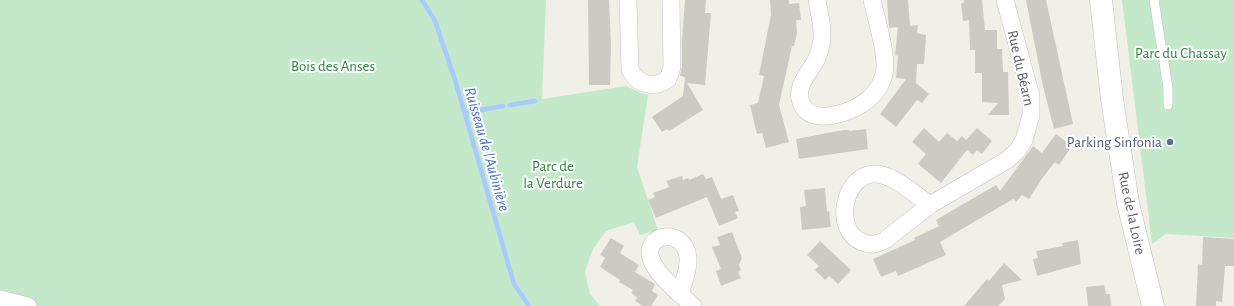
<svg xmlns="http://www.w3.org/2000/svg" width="1234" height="306" font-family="'Alegreya Sans',sans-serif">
<rect width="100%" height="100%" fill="#f1f0e7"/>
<!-- green -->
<path fill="#c3e9ca" d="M0 0H546L542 99 626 86 643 94 648 95 637 167 658 230 640 235 634 222 606 231 593 249 585 272 590 294 600 306H0Z
M1122 0H1234V238L1166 234 1152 244Z"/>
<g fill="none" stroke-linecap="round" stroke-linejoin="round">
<!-- stream -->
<path stroke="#a9c9ff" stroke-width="4.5" d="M422 0 435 21 455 80 514 284 529 306
M510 105 535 101
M465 113 503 106"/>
</g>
<!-- building -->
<path fill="#cccbc3" d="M588 0H609L611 45 610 85H589Z
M685 0H706L705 13H711L705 85 687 83 703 110 669 131 667 129 662 132 652 117 683 96 685 77 680 76 682 67V41Z
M770 0H789V4L799 3 801 20H796L797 33 794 46H792L779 105 789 142 766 148 762 133 757 134 750 105 758 103 764 76 759 75 771 15Z
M887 0H908L910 26 918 25 917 33 926 35 924 64H917L916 83 929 94 922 103 917 100 896 127 880 114 906 79 896 78 898 56 895 55 898 27 889 28Z
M964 0H982L985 30H997V49H1002L1003 72H1008L1009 115H988L998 103 982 102V73H975V50H970L969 20 963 21 961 3H964Z
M1026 0H1046L1073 124 1054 129 1043 86Z
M924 128 939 142 947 133 957 141 962 136 966 140 977 128 992 141 982 154 977 150 973 155 967 150 941 183 918 164 926 154 912 142Z
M866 129 868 149 799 159 796 139 843 130H849V131Z
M1056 134 1072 146 1059 165 1055 162 1041 180 1029 199 1022 195 1016 202 1013 199 940 242 946 255 898 276 896 271 881 277 873 259 915 240 914 238 939 226 936 220 996 185 1000 191 1033 146 1042 153Z
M703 174 706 179 712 177 721 199 733 195 739 211 735 212 738 218 719 226 707 197 656 218 648 200 655 197 653 193 669 187 666 181 682 176 683 180 688 178 689 180Z
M825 188 827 212 829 211 831 227 802 230 800 207 806 206 804 190Z
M732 232 742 258 739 265 741 270 738 272 741 278 721 286 716 271 721 269 712 247 720 245 717 237Z
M1203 237 1234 239V266H1225L1222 302 1216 301V306H1196L1198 264 1202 265Z
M611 238 624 246 620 253 639 265 635 272 655 284 652 291 658 295 651 306H643L635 301 637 297 631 293 633 290 619 282 620 280 600 267 605 258 600 255Z
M1078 240 1081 264 1037 276 1033 259 1038 258 1036 251 1063 246 1062 243Z
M820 241 851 270 838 284 829 276 825 280 815 270 819 266 807 255Z
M1004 263 1022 280 1002 285 1005 299 998 306H964L987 279 989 281Z
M1104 285 1106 294H1110L1111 306H1088L1086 287Z"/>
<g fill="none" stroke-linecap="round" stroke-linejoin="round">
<!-- lane casing -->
<g stroke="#bebfc6" stroke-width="10">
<path id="lane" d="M1154 0 1168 88V105"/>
</g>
<!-- street casing -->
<g stroke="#bebfc6" stroke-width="18">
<path id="street" d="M628 0 630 69C637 85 654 89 668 79L672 67 671 0
M817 0C819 12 823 27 822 39 821 46 819 54 816 60 810 72 797 84 800 99 806 128 849 114 865 102 873 96 880 87 883 78 890 61 876 19 872 0
M930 205C916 195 895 176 877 174 845 171 831 229 862 242 871 246 877 244 885 240L930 205 1007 160 1017 151 1024 140 1031 115V96L1005 0
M680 294C683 283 689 270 688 258 685 225 640 234 652 261 657 275 681 295 693 306
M0 299 28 306"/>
</g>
<!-- secondary casing -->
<g stroke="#bcbec5" stroke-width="23">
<path id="secondary" d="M1101 0 1112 99 1128 203 1153 306"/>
</g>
<!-- lane -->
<use href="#lane" stroke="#fff" stroke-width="9"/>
<!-- street -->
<use href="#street" stroke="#fff" stroke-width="17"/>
<!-- secondary -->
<use href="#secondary" stroke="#fff" stroke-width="22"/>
</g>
<!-- markers -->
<circle fill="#5c6f8a" stroke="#fff" stroke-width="1.5" cx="1170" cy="142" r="4"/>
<g text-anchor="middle" stroke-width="4" stroke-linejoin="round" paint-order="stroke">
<!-- park labels -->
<g font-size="15" fill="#318344" stroke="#fff">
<text x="1181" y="58">Parc du Chassay</text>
<text x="333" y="71">Bois des Anses</text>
<text x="553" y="171">Parc de<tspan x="553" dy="17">la Verdure</tspan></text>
</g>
<!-- street labels -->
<g font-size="15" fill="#5e6068" stroke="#fff">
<text transform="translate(1021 68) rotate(77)" y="5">Rue du Béarn</text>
<text transform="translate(1132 213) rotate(78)" y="5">Rue de la Loire</text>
</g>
<!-- service labels -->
<g font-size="15" fill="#4e5e75" stroke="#fff" text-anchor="end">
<text x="1162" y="147">Parking Sinfonia</text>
</g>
<!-- water labels -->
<g font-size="16" font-style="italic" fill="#456dc9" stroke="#fff">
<text transform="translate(488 149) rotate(74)" y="6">Ruisseau de l'Aubinière</text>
</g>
</g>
</svg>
